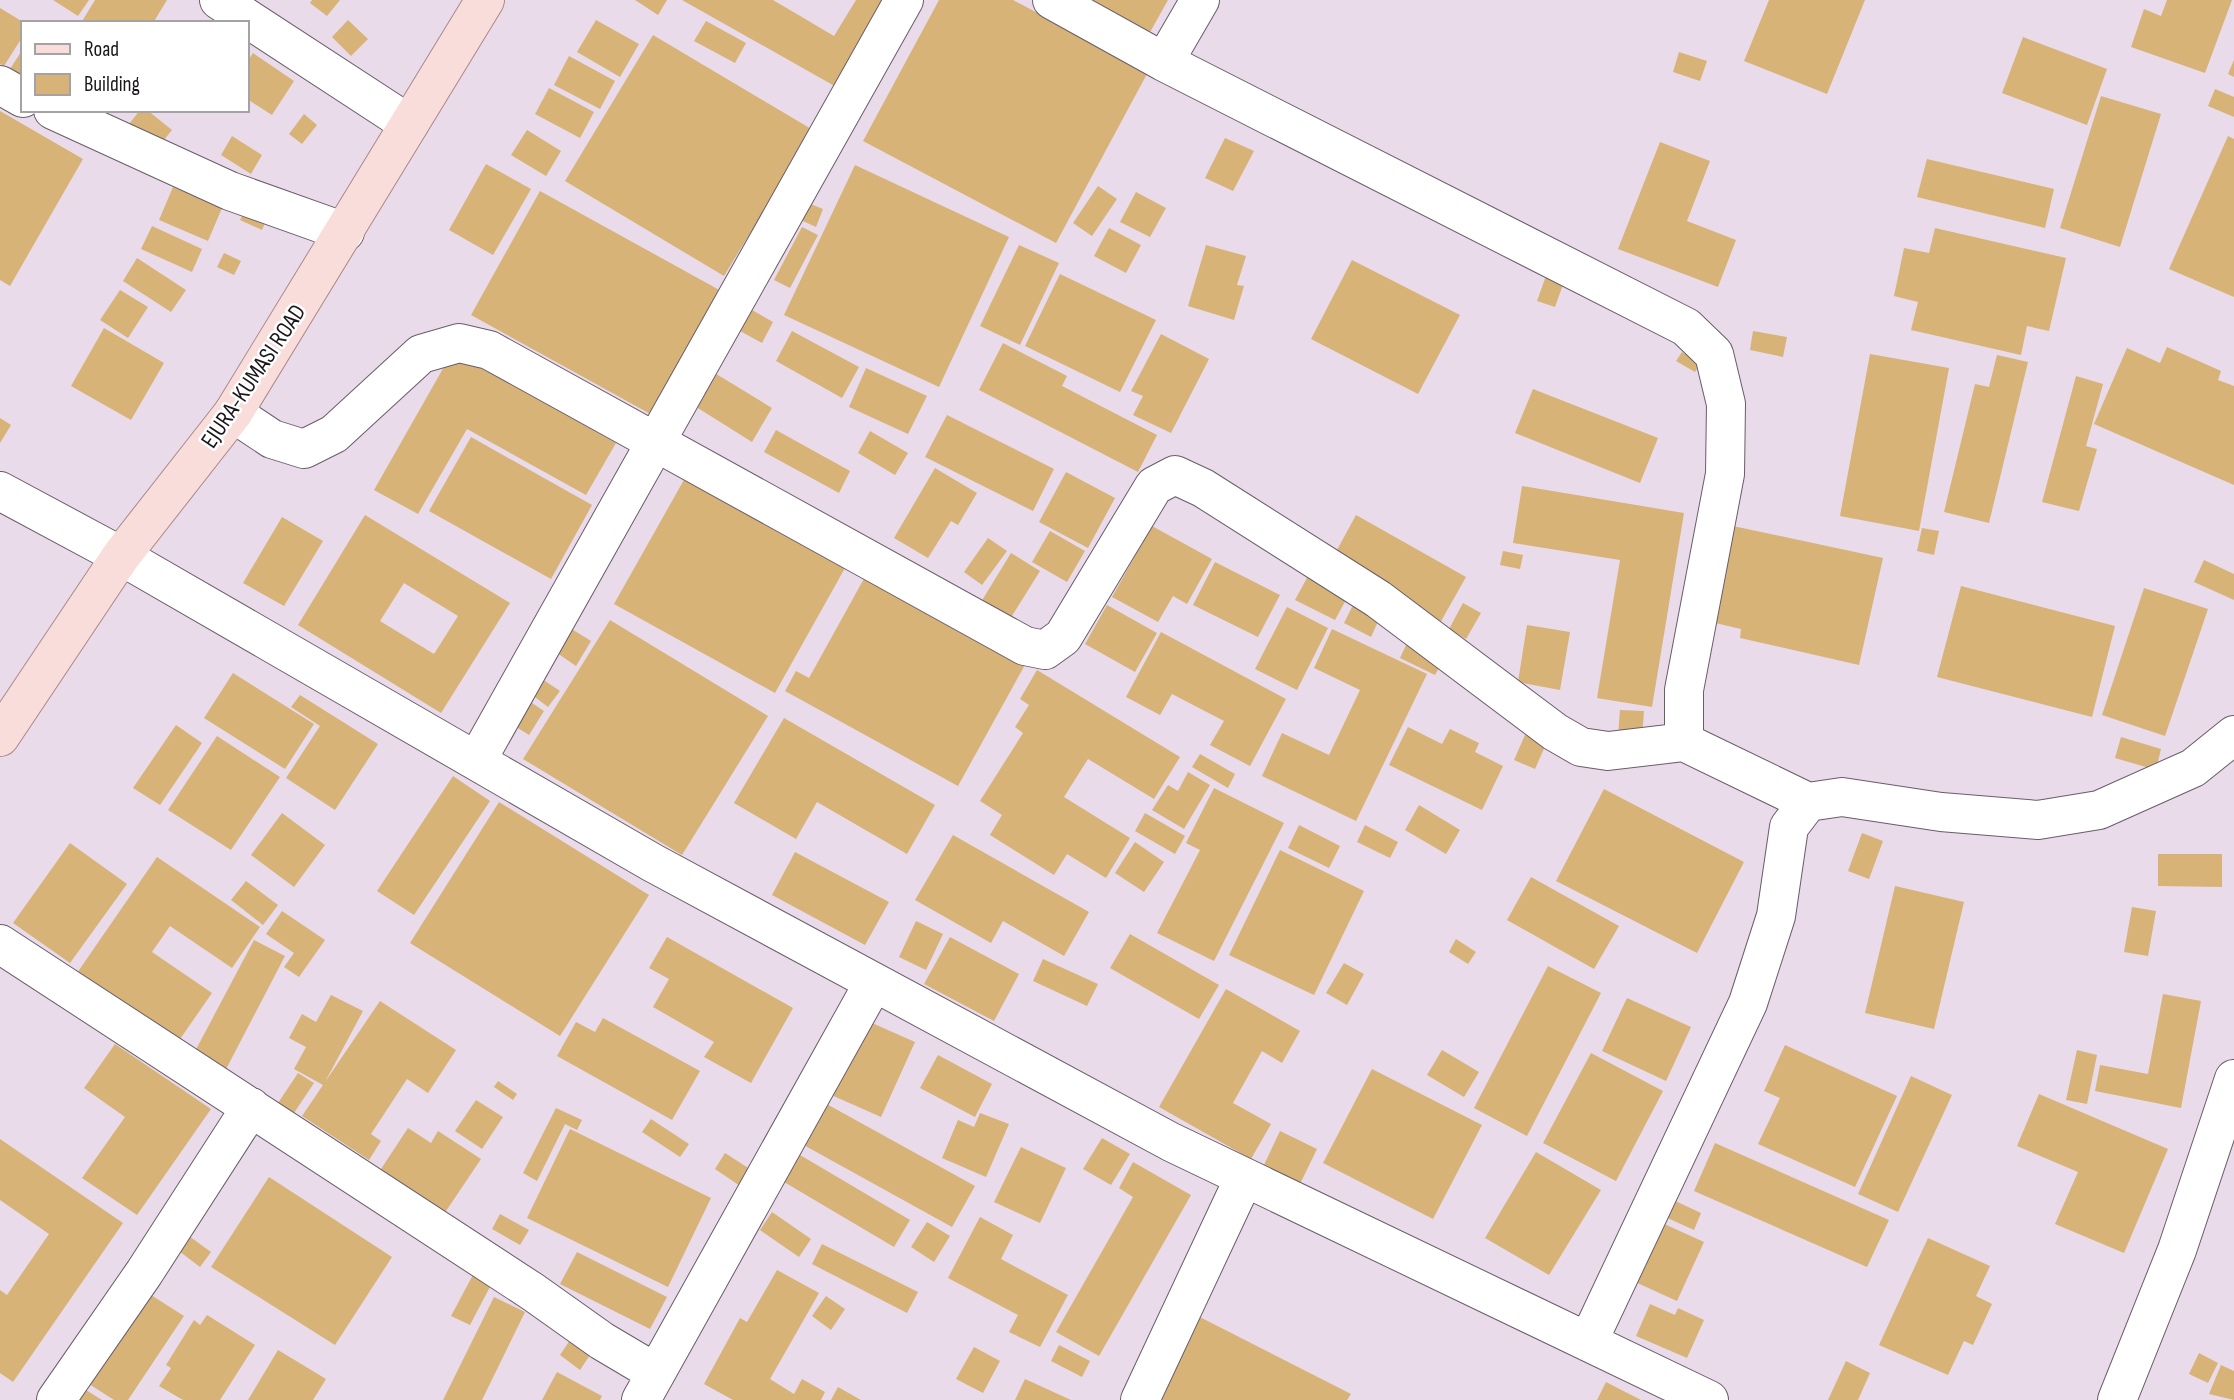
<svg xmlns="http://www.w3.org/2000/svg" width="2234" height="1400" font-family="'Sofia Sans Condensed',sans-serif">
<rect width="100%" height="100%" fill="#e9dbe9"/>
<!-- building -->
<path fill="#d7b378" fill-rule="evenodd" d="M53 0H89L78 16Z
M95 0H167L153 23H81Z
M312 0H340L327 16 310 3Z
M635 0H667L658 15Z
M682 0H773L834 36 856 0H901L847 93Z
M939 0H1013L1148 72 1056 243 863 141Z
M1083 0H1168L1149 34Z
M1769 0H1865L1827 94 1744 61Z
M2167 0H2232L2205 73 2131 47 2144 9 2161 16Z
M0 8 23 22V36L4 66 0 64Z
M348 20 368 39 351 56 332 37Z
M596 20 639 44 620 77 577 52Z
M706 21 746 43 735 63 694 41Z
M653 35 813 130 724 276 565 181Z
M2023 37 2107 69 2087 125 2002 93Z
M23 49V81L8 72Z
M1679 52 1707 61 1700 81 1673 72Z
M253 53 294 81 272 115 247 99V62Z
M569 56 615 81 600 109 554 85Z
M2234 60V77L2228 74Z
M549 88 594 112 580 138 535 114Z
M2215 89 2234 97V117L2208 106Z
M2101 96 2161 114 2120 247 2060 228Z
M140 110H147L172 130 155 151 126 128Z
M0 111 83 159 10 286 0 280Z
M304 114 317 125 302 144 289 134Z
M527 130 561 151 546 176 511 155Z
M232 136 262 155 251 174 221 155Z
M2228 136 2234 139V297L2169 269Z
M1225 138 1254 151 1233 191 1205 178Z
M1660 142 1710 161 1687 221 1736 240 1718 287 1618 249Z
M1927 159 2054 189 2045 228 1917 197Z
M486 164 531 189 493 255 449 230Z
M855 165 1009 237 939 387 784 315Z
M1098 186 1117 199 1092 236 1073 223Z
M173 187 222 208 208 241 159 220Z
M540 191 723 292 654 416 471 315Z
M1136 192 1166 208 1150 237 1120 222Z
M801 200 823 209 816 227 792 216Z
M248 204 269 214 262 230 240 220Z
M152 226 202 249 192 272 141 249Z
M802 227 818 235 790 288 774 280Z
M1109 228 1141 245 1126 273 1094 256Z
M1935 228 2066 258 2049 331 2027 326 2021 355 1911 330 1918 302 1894 296 1904 248 1929 253Z
M1019 245 1059 263 1020 345 980 326Z
M1206 245 1246 256 1237 285 1244 286 1234 320 1188 306Z
M224 253 241 261 234 275 217 267Z
M137 258 186 290 171 312 123 281Z
M1352 260 1460 315 1418 394 1311 339Z
M1547 273 1565 279 1555 307 1537 301Z
M1060 274 1156 320 1120 392 1025 346Z
M120 290 148 307 128 338 100 320Z
M752 310 773 322 762 343 740 331Z
M104 328 164 363 131 420 71 386Z
M792 331 859 367 842 398 776 361Z
M1753 331 1787 337 1783 357 1750 350Z
M1161 334 1209 359 1171 433 1133 415 1143 396 1131 391Z
M1003 343 1067 376 1062 386 1157 435 1138 472 979 390Z
M2167 347 2221 371 2218 380 2234 386V485L2094 424 2127 348 2160 363Z
M453 351 616 443 586 495 467 429 418 514 374 490Z
M1682 352 1701 363 1695 372 1676 361Z
M1870 354 1949 368 1919 531 1840 516Z
M1997 355 2028 362 1989 523 1944 512 1975 384 1989 387Z
M866 368 927 396 908 434 849 407Z
M713 372 772 408 752 442 693 405Z
M2076 376 2103 384 2086 446 2097 449 2079 511 2042 502Z
M1533 389 1658 438 1640 483 1515 433Z
M947 415 1054 469 1033 511 925 457Z
M0 418 11 425 0 443Z
M776 430 850 471 839 493 764 452Z
M870 431 908 453 895 475 858 453Z
M471 437 592 505 551 579 429 511Z
M935 468 977 493 958 525 951 521 928 558 894 538Z
M1066 472 1115 498 1088 548 1039 522Z
M685 478 845 568 775 693 614 604Z
M1522 486 1684 513 1652 707 1597 698 1620 560 1513 543Z
M365 515 510 603 441 713 298 625ZM404 583 458 616 434 654 380 621Z
M1356 515 1466 577 1440 623 1331 561Z
M282 517 323 541 284 606 243 583Z
M1152 526 1212 559 1187 604 1173 596 1158 622 1112 597Z
M1733 526 1883 558 1859 665 1740 638 1741 629 1711 622Z
M1922 528 1939 531 1934 555 1917 551Z
M1050 531 1085 551 1067 582 1032 562Z
M988 538 1007 551 982 585 964 572Z
M1503 551 1523 555 1520 569 1500 565Z
M1011 553 1040 571 1010 619 981 602Z
M2204 560 2234 574V600L2194 582Z
M1215 562 1280 595 1258 637 1193 605Z
M866 575 1026 663 958 786 785 691 796 671 809 678Z
M1308 576 1348 596 1335 620 1295 600Z
M1961 586 2115 626 2092 717 1937 677Z
M2144 588 2208 609 2165 736 2102 715Z
M1463 603 1481 613 1466 639 1449 629Z
M1107 605 1157 633 1135 672 1085 644Z
M1353 605 1380 617 1371 637 1344 623Z
M1287 607 1328 628 1297 690 1255 669Z
M610 620 768 716 682 855 523 759Z
M562 623 591 641 576 666 547 646Z
M1527 625 1570 632 1560 690 1518 682Z
M1332 629 1427 674 1356 821 1262 776 1282 733 1329 755 1360 690 1314 668Z
M1161 632 1286 699 1250 766 1210 745 1224 721 1172 694 1160 715 1126 697Z
M1409 639 1445 657 1435 675 1400 658Z
M1037 670 1180 757 1154 799 1088 759 1064 797 1130 838 1106 878 1067 854 1054 875 990 835 1002 815 980 801 1023 733 1015 727 1029 705 1020 699Z
M233 673 314 724 285 769 204 718Z
M533 673 560 691 548 707 523 688Z
M300 695 378 744 335 810 286 778 320 726 291 707Z
M523 697 544 711 529 735 507 721Z
M1620 710 1644 711 1642 738 1618 736Z
M784 718 935 805 907 854 817 802 796 839 734 803Z
M176 725 202 743 160 805 133 788Z
M1408 727 1442 744 1450 729 1479 743 1475 752 1503 766 1482 810 1389 765Z
M1525 735 1546 744 1535 769 1514 760Z
M217 736 280 777 231 850 168 810Z
M2121 737 2161 749 2156 770 2115 758Z
M1200 754 1235 774 1228 788 1192 767Z
M1188 772 1210 785 1184 829 1152 810 1168 785 1178 791Z
M453 776 490 801 414 915 377 891Z
M1214 788 1284 823 1214 961 1157 933 1200 850 1186 843Z
M1604 789 1744 862 1697 953 1556 881Z
M499 802 649 895 560 1036 410 943Z
M1419 805 1460 830 1446 854 1405 830Z
M282 813 325 845 294 887 251 855Z
M1145 813 1185 836 1175 854 1135 831Z
M1299 825 1340 846 1329 868 1288 848Z
M1365 825 1398 842 1390 858 1357 842Z
M1862 833 1883 841 1869 879 1848 871Z
M953 835 1089 912 1064 956 1003 921 991 943 915 900Z
M1135 842 1164 862 1144 892 1115 873Z
M70 843 127 884 70 963 13 923Z
M1280 850 1364 891 1314 995 1229 955Z
M795 852 889 902 865 945 772 895Z
M2158 854H2222V887L2158 886Z
M157 857 260 927 232 968 170 926 152 952 212 993 178 1042 77 973Z
M1531 877 1619 926 1594 969 1507 920Z
M246 881 278 905 263 925 231 900Z
M1895 886 1964 902 1934 1029 1865 1013Z
M2132 907 2156 911 2148 956 2124 952Z
M282 911 325 940 299 977 284 967 294 953 266 934Z
M916 921 943 934 926 970 899 957Z
M1130 934 1219 985 1199 1019 1110 968Z
M667 937 793 1008 751 1083 704 1057 714 1042 653 1007 669 979 649 968Z
M950 937 1019 974 994 1021 924 984Z
M1456 939 1476 952 1468 964 1449 952Z
M254 940 285 956 224 1073 192 1057Z
M1043 959 1098 984 1087 1006 1033 981Z
M1344 963 1364 974 1347 1005 1326 993Z
M1548 966 1601 993 1527 1136 1474 1108Z
M1226 989 1300 1031 1282 1063 1262 1051 1233 1103 1271 1124 1251 1159 1159 1107Z
M2163 994 2201 1001 2181 1108 2095 1091 2100 1065 2148 1074Z
M331 995 363 1011 325 1082 380 1001 456 1050 428 1093 407 1079 371 1134 381 1141 369 1160 302 1116 323 1085 294 1069 306 1047 289 1038 302 1014 316 1022Z
M1627 998 1691 1027 1666 1081 1602 1051Z
M603 1018 700 1071 672 1120 557 1056 576 1022 595 1032Z
M863 1019 915 1042 881 1117 829 1094Z
M115 1044 211 1109 137 1215 82 1178 125 1117 84 1088Z
M1785 1045 1897 1096 1855 1187 1758 1144 1780 1098 1764 1091Z
M1442 1050 1479 1072 1464 1097 1427 1075Z
M2077 1050 2097 1055 2087 1104 2066 1100Z
M1591 1053 1663 1091 1616 1181 1543 1143Z
M938 1055 992 1084 975 1117 920 1088Z
M1372 1069 1482 1125 1433 1219 1323 1163Z
M298 1073 314 1083 292 1116 276 1106Z
M1911 1076 1952 1095 1898 1212 1858 1194Z
M498 1081 517 1094 513 1100 494 1087Z
M2039 1094 2168 1149 2124 1253 2055 1224 2078 1172 2017 1146Z
M476 1100 503 1117 482 1149 455 1131Z
M823 1102 975 1186 952 1227 800 1143Z
M556 1108 582 1120 577 1130 565 1124 537 1181 523 1173Z
M980 1113 1009 1124 986 1177 942 1158 958 1120 974 1127Z
M651 1119 689 1144 680 1157 642 1132Z
M408 1128 431 1143 438 1131 481 1159 444 1214 379 1172Z
M570 1129 711 1198 668 1287 527 1218Z
M1280 1131 1317 1149 1299 1186 1262 1169Z
M1102 1138 1130 1154 1111 1185 1083 1169Z
M0 1139 123 1223 13 1382 0 1373V1290L7 1295 49 1234 0 1200Z
M1715 1143 1889 1220 1867 1267 1694 1191Z
M1021 1147 1066 1168 1040 1223 994 1202Z
M795 1152 910 1220 894 1247 779 1179Z
M1536 1152 1601 1190 1549 1275 1485 1238Z
M725 1153 756 1173 746 1190 715 1169Z
M1133 1162 1191 1195 1099 1356 1056 1332 1133 1197 1119 1188Z
M269 1177 392 1257 335 1345 211 1267Z
M1671 1199 1701 1213 1694 1230 1663 1216Z
M772 1212 811 1239 799 1257 760 1230Z
M500 1214 529 1230 520 1245 492 1229Z
M980 1217 1013 1235 1001 1259 1068 1295 1040 1347 1009 1332 1018 1315 948 1278Z
M927 1222 950 1236 934 1262 911 1247Z
M1660 1222 1704 1242 1677 1301 1633 1281Z
M189 1236 211 1252 200 1267 179 1251Z
M1928 1238 1990 1266 1976 1296 1992 1304 1973 1345 1964 1341 1948 1375 1879 1345Z
M822 1244 918 1292 907 1313 812 1264Z
M577 1252 667 1297 650 1329 560 1284Z
M777 1270 819 1293 770 1379 794 1394 802 1379 825 1392 821 1400H733L704 1384 740 1318 747 1322Z
M474 1273 492 1283 470 1325 451 1316Z
M151 1295 184 1316 128 1400H114L86 1382 106 1353 110 1356Z
M826 1296 845 1309 831 1330 812 1316Z
M494 1297 525 1312 482 1400H443Z
M1650 1304 1675 1315 1678 1308 1704 1320 1687 1358 1636 1336Z
M1190 1312 1351 1394 1347 1400H1153Z
M207 1315 255 1345 220 1400H183L159 1386 171 1368 166 1365 194 1320 200 1325Z
M572 1337 592 1352 580 1370 560 1355Z
M1059 1345 1090 1361 1082 1377 1051 1361Z
M974 1347 1000 1361 983 1393 956 1379Z
M278 1350 326 1379 313 1400H248Z
M2199 1353 2218 1363 2208 1383 2189 1374Z
M1846 1361 1870 1373 1858 1400H1828Z
M2221 1365 2234 1371V1400L2209 1394Z
M557 1372 602 1396 600 1400H542Z
M1025 1379 1071 1400H1015Z
M1606 1382 1641 1400H1597Z
M838 1387 861 1400H831Z
M86 1390 102 1400H79Z"/>
<g fill="none" stroke-linecap="round" stroke-linejoin="round">
<!-- street casing -->
<g stroke="#695d69" stroke-width="40">
<path id="street" d="M219 0 409 124
M1052 0 1164 62 1686 327 1714 354 1726 404 1725 474 1684 690V742
M1164 62 1200 0
M0 85 23 98
M53 110 230 191 345 232
M233 413 272 439 304 449 334 434 421 354 459 343 489 350 1025 646 1045 650 1063 637 1154 486 1175 475 1203 488 1378 599 1555 732 1581 747 1608 751 1684 742 1808 802
M0 491 121 556 653 863 1171 1142 1709 1400
M477 760 904 0
M0 944 533 1292 602 1341 656 1373
M1588 1342 1748 1003 1776 916 1789 827 1808 802 1842 797 1941 812 2038 820 2099 810 2193 768 2234 735
M56 1400 144 1273 251 1107
M641 1400 874 982
M1140 1400 1244 1178
M2117 1400 2177 1250 2234 1079"/>
</g>
<!-- primary casing -->
<g stroke="#a98888" stroke-width="40">
<path id="primary" d="M0 737 121 556 233 413 485 0"/>
</g>
<!-- street -->
<use href="#street" stroke="#fff" stroke-width="38"/>
<!-- primary -->
<use href="#primary" stroke="#f9dddb" stroke-width="38"/>
</g>
<g text-anchor="middle" stroke-width="5" stroke-linejoin="round" paint-order="stroke">
<!-- street labels -->
<g font-size="24" fill="#1b161b" stroke="#fff">
<text transform="translate(253 376) rotate(-56)" y="8">EJURA-KUMASI ROAD</text>
</g>
</g>
<!-- legend -->
<rect x="21" y="21" width="228" height="91" fill="#ffffff" stroke="#a4a2a4" stroke-width="2"/>
<rect x="35" y="44" width="35" height="10" fill="#f9dddb" stroke="#a4a2a4" stroke-width="2"/>
<text x="84" y="56" font-size="21" fill="#1b161b">Road</text>
<rect x="35" y="74" width="35" height="21" fill="#d7b378" stroke="#a4a2a4" stroke-width="2"/>
<text x="84" y="91" font-size="21" fill="#1b161b">Building</text>
</svg>
